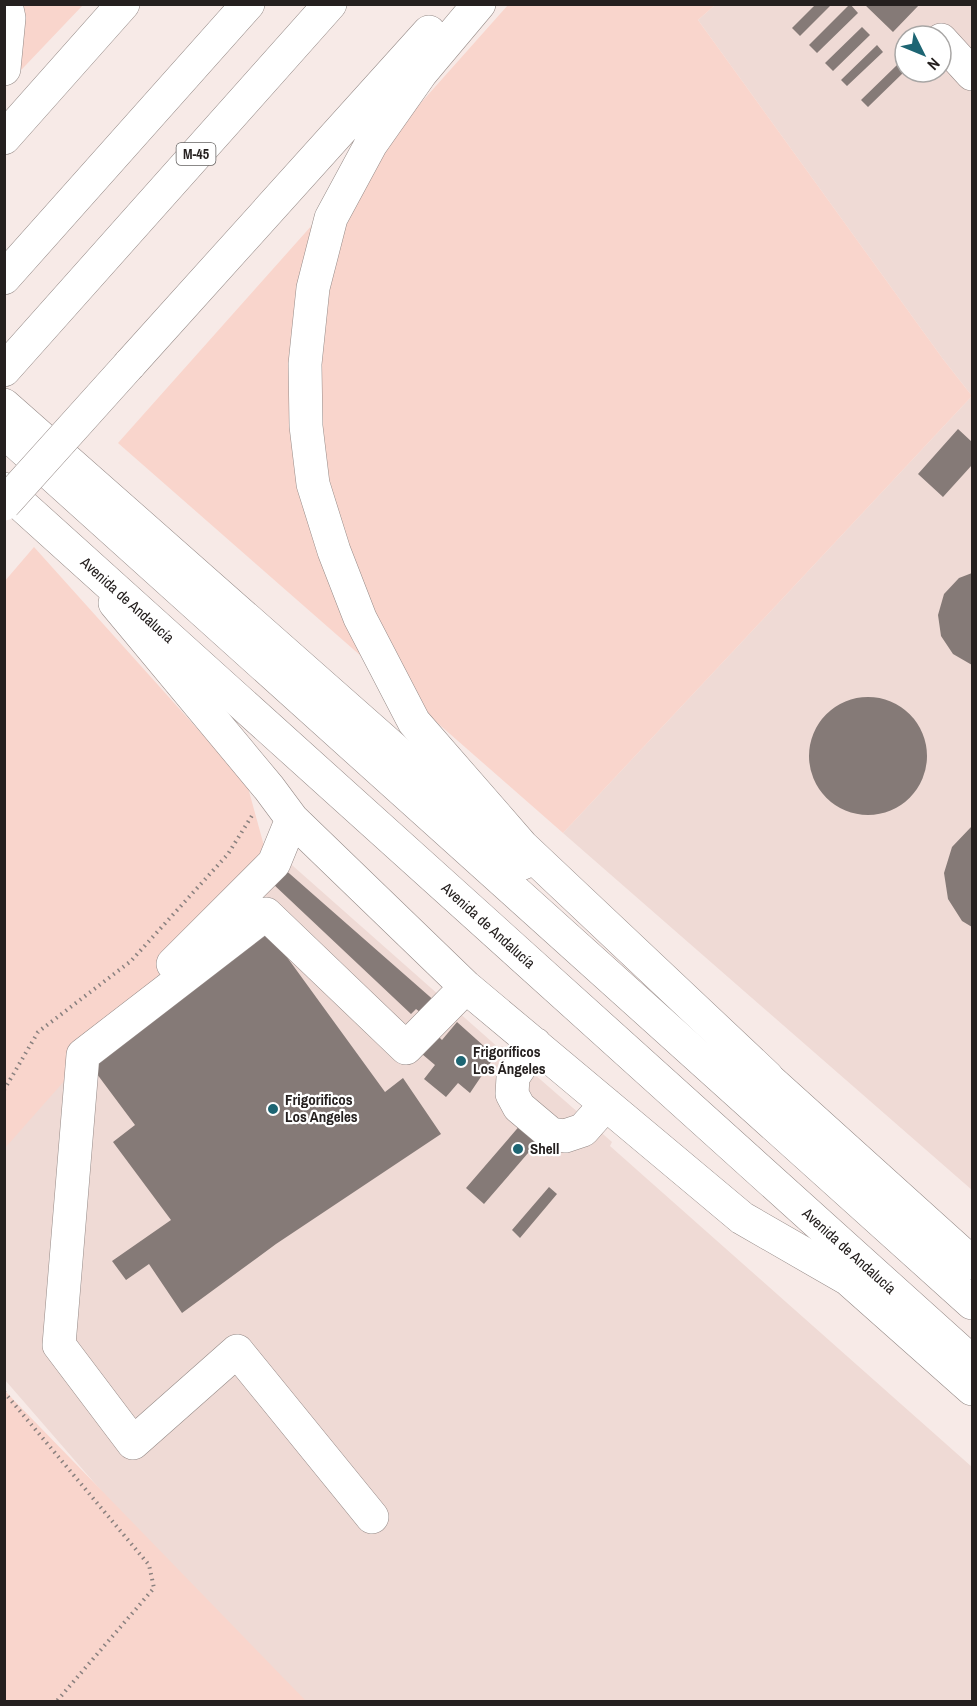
<svg xmlns="http://www.w3.org/2000/svg" width="977" height="1706" font-family="'Archivo Narrow',sans-serif">
<rect width="100%" height="100%" fill="#f7eae7"/>
<!-- built -->
<path fill="#efdad5" fill-rule="evenodd" d="M715 5H972V1190L563 833 972 396 943 359 698 20ZM905 36H941V72H905Z
M267 843 500 1049 502 1046 612 1142 610 1146 972 1467V1701H284L5 1380 4 1122Z"/>
<!-- green -->
<path fill="#f9d5cc" d="M5 5H83L5 87Z
M508 5H715L698 20 943 359 972 396 563 833 118 443Z
M34 547 247 784 266 853 5 1148 4 582Z
M4 1391H5L306 1701H5Z"/>
<!-- building -->
<path fill="#857a77" d="M816 4H832L800 36 792 28Z
M850 4 858 13 817 53 809 45Z
M864 4H920L893 32Z
M862 27 870 35 833 71 825 63Z
M877 45 883 52 847 86 841 80Z
M897 65 904 72 868 107 861 100Z
M958 429 972 442V465L943 497 918 474Z
M972 573V665L953 654 941 636 938 615 944 594 959 578Z
M809 756a59 59 0 1 1 118 0a59 59 0 1 1-118 0Z
M972 826V927L962 921 948 899 944 873 952 847Z
M282 867 437 1003 425 1016 416 1009 411 1014 272 883Z
M268 931 385 1092 403 1078 441 1134 276 1244 182 1313 149 1264 126 1280 112 1261 171 1220 113 1142 135 1125 91 1066Z
M457 1022 495 1056 470 1093 458 1083 446 1097 424 1079 435 1065 422 1054 437 1035 442 1040Z
M522 1123 541 1138 484 1204 466 1188Z
M549 1187 557 1194 520 1238 512 1230Z"/>
<g fill="none" stroke-linecap="round" stroke-linejoin="round">
<!-- minor casing -->
<g stroke="#958a87" stroke-width="34">
<path id="minor" d="M941 40 972 74
M4 405 523 863
M115 603 269 788 292 819 466 987 742 1218 848 1279 972 1389
M173 964 274 863 292 819
M535 1044 513 1077 512 1094 519 1107 551 1134 565 1136 583 1130 606 1104
M746 1059 972 1263
M372 1517 237 1351 133 1443 59 1345 83 1055 266 914 406 1048 466 987"/>
</g>
<!-- major casing -->
<g stroke="#958a87" stroke-width="34">
<g id="major">
<path d="M10 437 972 1303"/>
<path id="s1" d="M4 489 972 1362"/>
</g>
</g>
<!-- highway casing -->
<g stroke="#958a87" stroke-width="34">
<path id="highway" d="M479 4 421 73 371 144 331 218 313 288 305 364 306 426 313 484 334 551 360 618 414 722 522 846 767 1077
M4 69 9 18 6 4
M4 138 123 4
M4 278 248 4
M129 365 429 32
M4 370 330 4
M4 433 10 437"/>
</g>
<!-- path -->
<path stroke="#8a817f" stroke-width="4" stroke-dasharray="1.5 4.5" stroke-linecap="butt" d="M4 1090 38 1032 131 961 228 854 253 814
M4 1392 149 1565 154 1588 56 1702"/>
<!-- minor -->
<use href="#minor" stroke="#fff" stroke-width="33"/>
<!-- major -->
<use href="#major" stroke="#fff" stroke-width="33"/>
<!-- highway -->
<use href="#highway" stroke="#fff" stroke-width="33"/>
<!-- highway-bridge casing -->
<g stroke="#958a87" stroke-width="34" stroke-linecap="butt">
<path id="highway-bridge" d="M4 504 129 365"/>
</g>
<!-- highway-bridge -->
<use href="#highway-bridge" stroke="#fff" stroke-width="33"/>
</g>
<!-- markers -->
<g fill="#1d6573" stroke="#fff" stroke-width="2">
<circle cx="461" cy="1061" r="6"/>
<circle cx="273" cy="1109" r="6"/>
<circle cx="518" cy="1149" r="6"/>
</g>
<g text-anchor="middle" stroke-width="4.5" stroke-linejoin="round" paint-order="stroke">
<!-- shield labels -->
<rect fill="#fff" stroke="#666362" stroke-width="1.5" x="176.5" y="143" width="39" height="22" rx="4.5"/>
<g font-size="14" font-weight="bold" fill="#25201f">
<text x="196" y="159">M-45</text>
</g>
<!-- street labels -->
<g font-size="15" fill="#25201f" stroke="#fff">
<text dy="5" stroke="none"><textPath href="#s1" startOffset="166">Avenida de Andalucía</textPath></text>
<text dy="5" stroke="none"><textPath href="#s1" startOffset="652">Avenida de Andalucía</textPath></text>
<text dy="5" stroke="none"><textPath href="#s1" startOffset="1138">Avenida de Andalucía</textPath></text>
</g>
<!-- poi labels -->
<g font-size="15" font-weight="bold" fill="#25201f" stroke="#fff" text-anchor="start">
<text x="473" y="1057">Frigoríficos<tspan x="473" dy="17">Los Ángeles</tspan></text>
<text x="285" y="1105">Frigorificos<tspan x="285" dy="17">Los Angeles</tspan></text>
<text x="530" y="1154">Shell</text>
</g>
</g>
<!-- border -->
<rect width="977" height="1706" fill="none" stroke="#25201f" stroke-width="12"/>
<!-- north arrow -->
<g transform="translate(923 54) rotate(133)"><circle r="28" fill="#ffffff" stroke="#a8a6a5" stroke-width="1.5"/>
<path d="M0-4.5L10 22L0 15L-10 22Z" fill="#1d6573"/>
<text y="-9" font-size="16" font-weight="bold" text-anchor="middle" fill="#25201f">N</text>
</g>
</svg>
